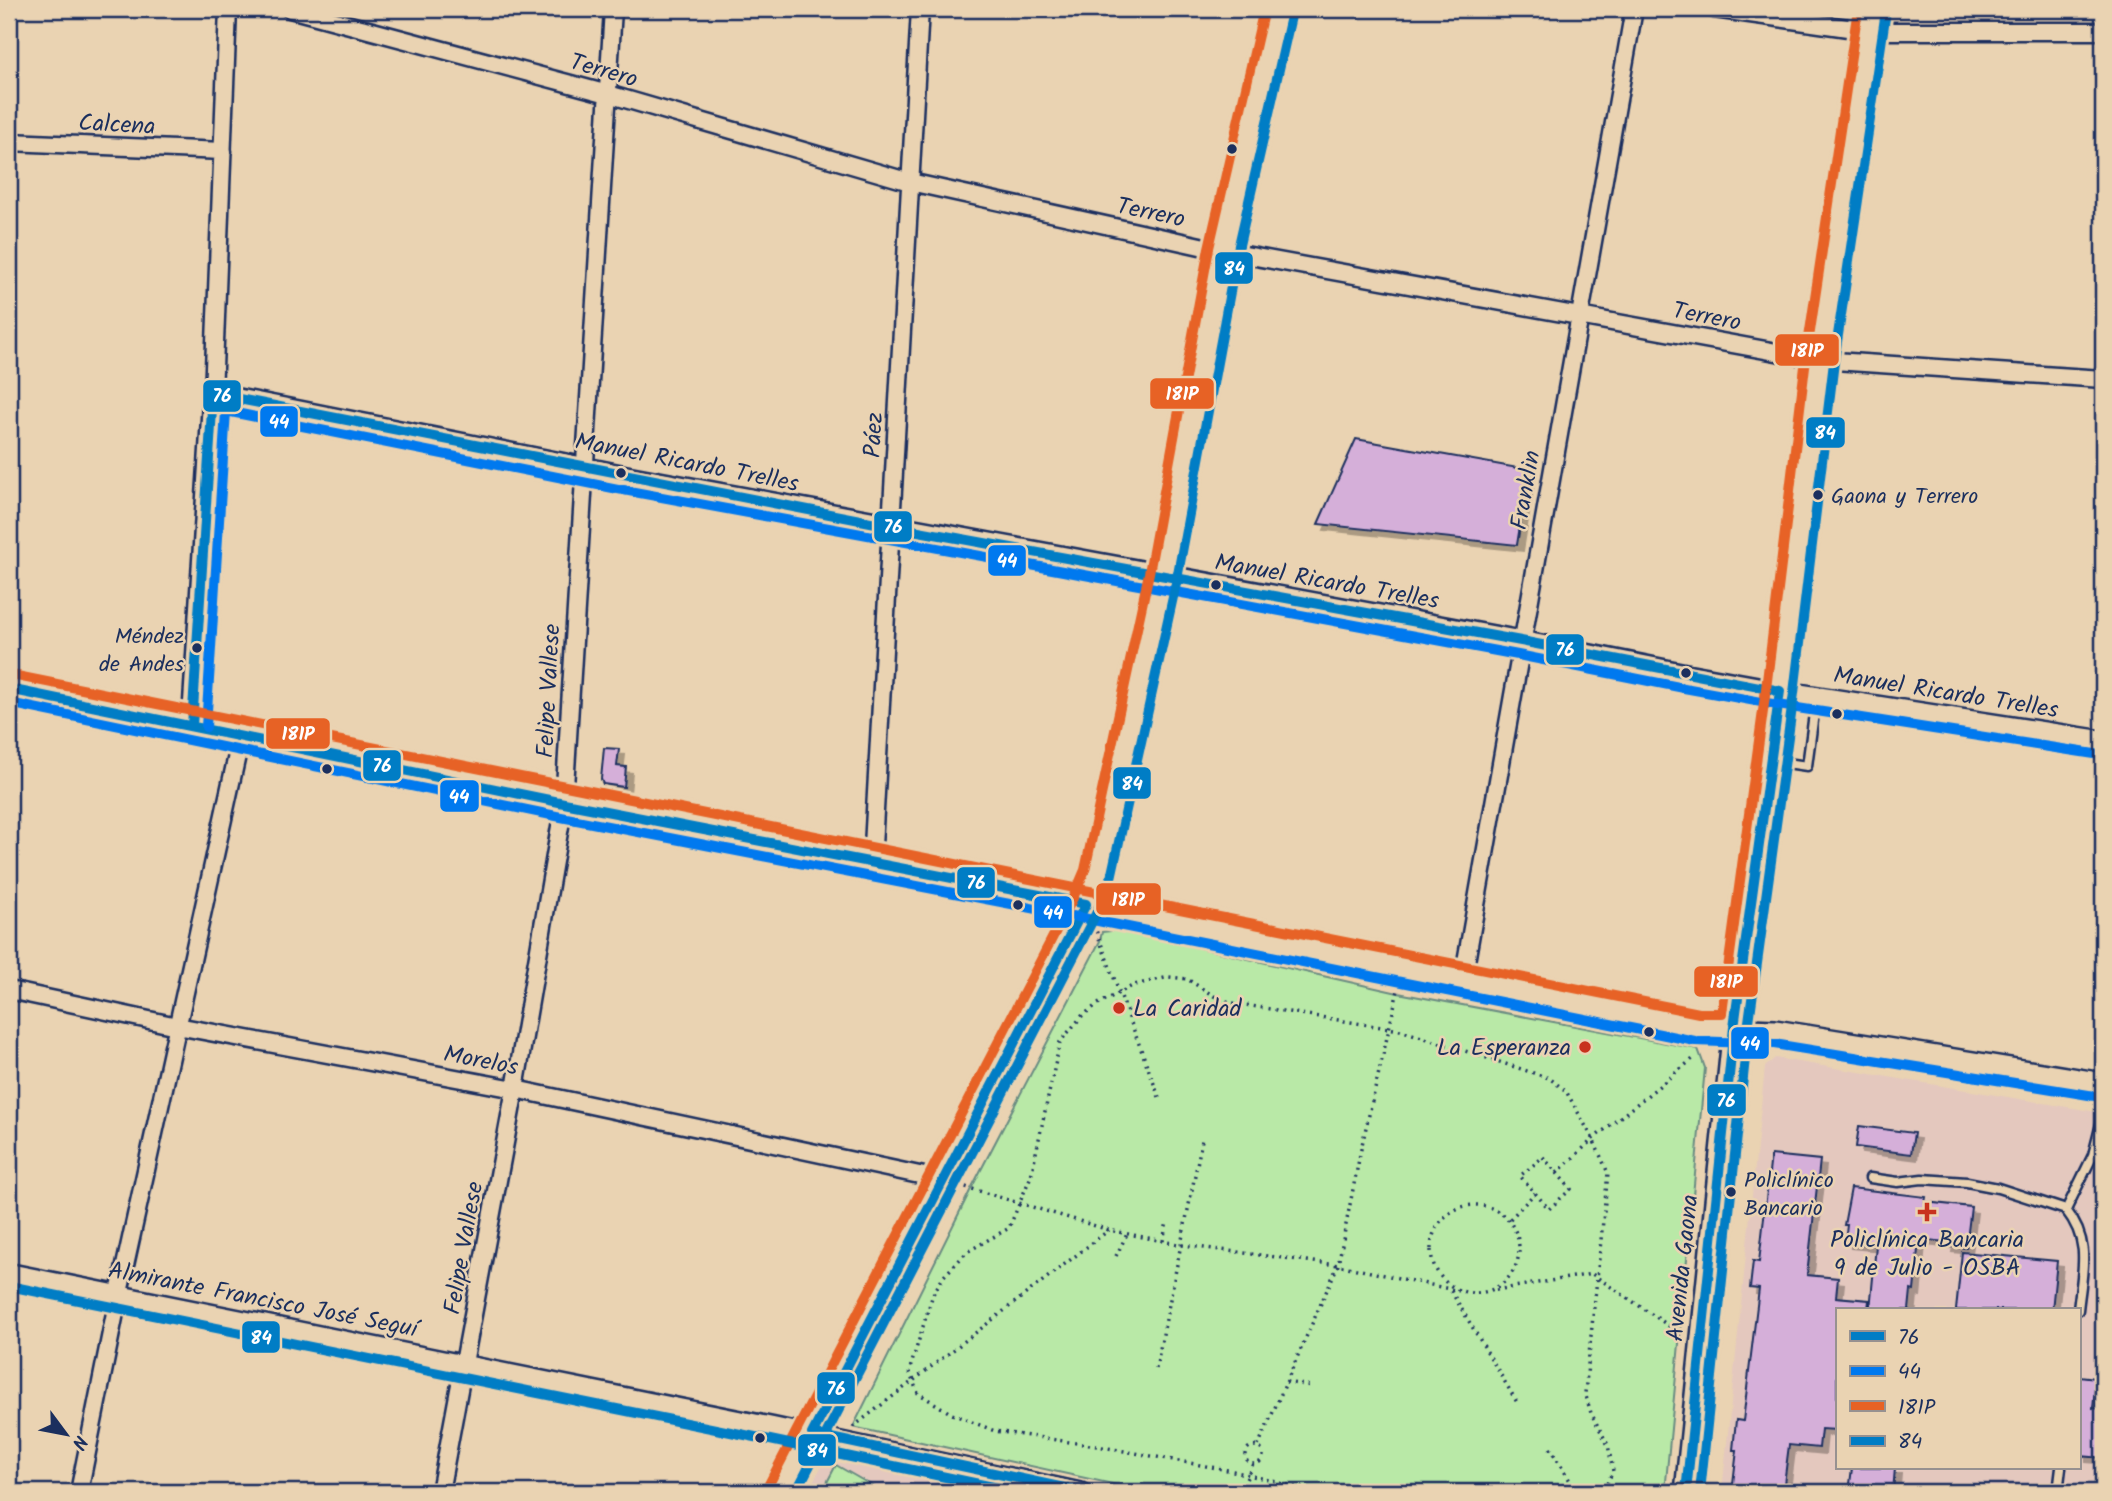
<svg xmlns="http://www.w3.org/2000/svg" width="2112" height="1501" font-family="Kalam,sans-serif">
<defs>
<filter id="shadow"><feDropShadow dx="6" dy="6" stdDeviation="0" flood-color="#0004"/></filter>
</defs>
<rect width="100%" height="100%" fill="#ead3b2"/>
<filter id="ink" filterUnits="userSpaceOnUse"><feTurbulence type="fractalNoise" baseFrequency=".0143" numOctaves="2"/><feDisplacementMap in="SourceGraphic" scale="14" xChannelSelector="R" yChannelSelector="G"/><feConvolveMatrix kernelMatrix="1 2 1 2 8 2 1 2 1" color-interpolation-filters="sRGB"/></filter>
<g filter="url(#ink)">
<!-- built -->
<path fill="#e4c8be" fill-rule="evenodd" d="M1775 1058 2103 1113V1492H1722L1765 1067ZM1837 1310H2079V1468H1837Z
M827 1457 987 1492H807Z"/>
<!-- green -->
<path fill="#b9e9a7" stroke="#6a8c82" stroke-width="2" d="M1120 930 1398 993 1698 1049 1705 1068 1665 1492H1149L853 1427 971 1189 1100 941 1102 932Z
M836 1465 883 1492H822Z"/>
<!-- building -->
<path fill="#d5afd9" stroke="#1b2f5e" stroke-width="2" filter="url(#shadow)" d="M1356 439 1529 470 1517 545 1318 524Z
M604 748 619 749 617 766 626 767 624 787 603 784 601 779Z
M1859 1126 1914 1133 1911 1154 1856 1147Z
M1771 1155 1820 1160 1807 1275 1838 1278 1836 1297 1869 1300 1868 1310H1837V1430L1821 1429 1819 1448 1789 1445 1783 1492H1732L1737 1450H1733L1736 1420 1743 1421 1759 1289 1750 1288 1753 1261 1759 1262Z
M1851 1188 1926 1197 1925 1202 1971 1207 1966 1248 1946 1246 1947 1242 1919 1239 1914 1291 1911 1290 1909 1310H1870L1876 1245 1845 1242 1847 1225H1844Z
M1962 1252 2057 1261 2052 1310H1956Z
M2079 1376 2096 1378 2093 1408 2103 1409V1458L2080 1456Z
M1852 1468H1895L1893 1492H1849Z"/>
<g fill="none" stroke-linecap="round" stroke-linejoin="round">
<!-- service casing -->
<g stroke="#1b2f5e" stroke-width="13">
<path id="service" d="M1773 761 1807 766 1816 698
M1870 1178 1898 1182 1922 1179 1967 1182 1998 1188 2066 1210
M2078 1310C2082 1271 2092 1243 2066 1210L2093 1155 2103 1116
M2058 1492 2061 1468"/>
</g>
<!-- minor casing -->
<g stroke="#1b2f5e" stroke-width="21">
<path id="minor" d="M290 9 608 94 910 182 1223 251 1820 360 2103 379
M1714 9 1869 31H2103
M9 142 223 151
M213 394 228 9
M872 864 920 9
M1463 979 1634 9
M9 990 177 1026 515 1089 943 1180
M9 1272 773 1426 1083 1492
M79 1492 119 1293 241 737
M440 1492 515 1089 564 803 613 9
M780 1492 1086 904 1098 874 1163 576 1223 251 1278 9"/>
</g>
<!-- tertiary casing -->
<g stroke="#1b2f5e" stroke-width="24">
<path id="tertiary" d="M9 689 564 803 1086 904 1651 1018 1698 1027 1775 1030 2103 1083
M192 726 213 394 621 475 1521 641 1686 674 1780 691 2103 741"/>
</g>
<!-- secondary casing -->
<g stroke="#1b2f5e" stroke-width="26">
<path id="secondary" d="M1686 1492 1734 1027 1780 691 1820 360 1872 9"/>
</g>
<!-- path -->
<path stroke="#1b2f5e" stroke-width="3.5" stroke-dasharray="2 5" stroke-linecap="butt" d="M1094 925 1159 1097
M1543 1157 1571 1189 1549 1209 1520 1176Z
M1557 1173 1593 1139 1694 1058
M959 1185 1109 1230 1182 1245 1338 1265 1459 1291
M1431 1249a44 44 0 1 1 88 0a44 44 0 1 1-88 0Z
M1510 1219 1535 1193
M1163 1241 1167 1222
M1116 1256 1127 1234
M1496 1290 1592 1274 1684 1336
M1451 1291 1518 1404
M1156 1369 1202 1140
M1286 1382 1311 1386
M853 1427 1109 1230
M1245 1455a9 9 0 1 1 18 0a9 9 0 1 1-18 0Z
M1258 1446 1338 1265 1361 1149 1399 986
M1550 1448 1577 1492
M1241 1492 1252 1465
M1316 1492 1233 1471 1097 1446 995 1431 952 1414 918 1393 909 1372 933 1294 944 1276 967 1252 1009 1228 1031 1176 1060 1042 1082 1016 1098 1004 1134 985 1169 977 1187 979 1217 998 1233 1003 1400 1030 1549 1078 1566 1091 1593 1139 1608 1173 1585 1393 1591 1413 1608 1445 1613 1471 1603 1492"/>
<!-- service -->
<use href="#service" stroke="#ead3b2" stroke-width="8"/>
<!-- minor -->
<use href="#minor" stroke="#ead3b2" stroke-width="16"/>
<!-- tertiary -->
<use href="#tertiary" stroke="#ead3b2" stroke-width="19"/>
<!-- secondary -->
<use href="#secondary" stroke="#ead3b2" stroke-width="21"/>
<!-- bus-1 casing -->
<g stroke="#ead3b2" stroke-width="16">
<path id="bus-1" d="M9 689 564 803 1086 904 812 1434 1083 1492
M192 726 213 394 891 526 1521 641 1780 691 1734 1027 1686 1492"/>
</g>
<!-- bus-2 casing -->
<g stroke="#ead3b2" stroke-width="16">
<path id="bus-2" d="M9 703 561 817 1083 918 1695 1041 1774 1044 2101 1097
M206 727 226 411 618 489 1518 655 1684 688 1778 705 2101 755"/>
</g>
<!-- bus-3 casing -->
<g stroke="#ead3b2" stroke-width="16">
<path id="bus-3" d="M12 675C559 788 1107 894 1654 1004L1699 1013H1722L1766 689 1806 358 1858 9
M768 1486 1073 898 1085 870 1149 573 1209 248 1264 9"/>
</g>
<!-- bus-4 casing -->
<g stroke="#ead3b2" stroke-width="16">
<path id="bus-4" d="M9 1286 770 1440 1017 1492
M796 1492 1098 910 1111 878 1177 579 1237 254 1292 12
M1700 1492 1748 1029 1794 693 1834 362 1886 11"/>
</g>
<!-- bus-1 -->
<use href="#bus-1" stroke="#007dc5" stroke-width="10"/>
<!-- bus-2 -->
<use href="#bus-2" stroke="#0079ef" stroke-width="10"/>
<!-- bus-3 -->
<use href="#bus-3" stroke="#e76225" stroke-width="10"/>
<!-- bus-4 -->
<use href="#bus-4" stroke="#007dc5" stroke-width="10"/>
</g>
</g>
<!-- markers -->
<g fill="#1b2f5e" stroke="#ead3b2" stroke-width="2.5">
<circle cx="1232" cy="149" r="6"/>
<circle cx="621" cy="473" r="6"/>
<circle cx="1818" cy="495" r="6"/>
<circle cx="1216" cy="585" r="6"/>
<circle cx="197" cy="648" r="6"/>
<circle cx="1686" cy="673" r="6"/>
<circle cx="1837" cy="714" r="6"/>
<circle cx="327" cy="769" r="6"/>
<circle cx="1018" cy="905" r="6"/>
<circle cx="1649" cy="1032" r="6"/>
<circle cx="1731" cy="1192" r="6"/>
<circle cx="760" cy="1438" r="6"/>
</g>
<g fill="#c8321e" stroke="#ead3b2" stroke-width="2.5">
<circle cx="1119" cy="1008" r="7"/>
<circle cx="1585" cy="1047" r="7"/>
<path d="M1923.5 1201.5h7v7h7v7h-7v7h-7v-7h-7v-7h7z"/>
</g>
<g text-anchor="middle" stroke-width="5" stroke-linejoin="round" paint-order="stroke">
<!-- bus labels -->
<g font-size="22" fill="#1b2f5e" stroke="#ead3b2" text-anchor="start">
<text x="1831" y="503">Gaona y Terrero</text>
<text x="184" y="643" text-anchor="end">Méndez<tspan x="184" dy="28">de Andes</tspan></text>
<text x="1744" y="1187">Policlínico<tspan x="1744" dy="28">Bancario</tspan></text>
</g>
<!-- street labels -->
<g font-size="24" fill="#1b2f5e" stroke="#ead3b2">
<text transform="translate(604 70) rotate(16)" y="8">Terrero</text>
<text transform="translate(117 124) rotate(3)" y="8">Calcena</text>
<text transform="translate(1151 212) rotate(12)" y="8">Terrero</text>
<text transform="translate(1707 316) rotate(11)" y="8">Terrero</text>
<text transform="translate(873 435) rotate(-87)" y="8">Páez</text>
<text transform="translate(687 462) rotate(11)" y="8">Manuel Ricardo Trelles</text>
<text transform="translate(1525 490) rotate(-80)" y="8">Franklin</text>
<text transform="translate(1327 581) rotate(10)" y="8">Manuel Ricardo Trelles</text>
<text transform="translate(548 691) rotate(-87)" y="8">Felipe Vallese</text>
<text transform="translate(1946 692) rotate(9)" y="8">Manuel Ricardo Trelles</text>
<text transform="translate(481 1060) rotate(11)" y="8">Morelos</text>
<text transform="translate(463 1248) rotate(-80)" y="8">Felipe Vallese</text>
<text transform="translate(1682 1268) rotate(-84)" y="8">Avenida Gaona</text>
<text transform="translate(263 1299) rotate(11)" y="8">Almirante Francisco José Seguí</text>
</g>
<!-- poi labels -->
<g font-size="24" fill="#1b2f5e" stroke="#ead3b2" text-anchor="start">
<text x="1133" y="1016">La Caridad</text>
<text x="1571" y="1055" text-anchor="end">La Esperanza</text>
<text x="1927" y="1247" text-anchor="middle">Policlínica Bancaria<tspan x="1927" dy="28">9 de Julio - OSBA</tspan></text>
</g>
</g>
<g stroke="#ead3b2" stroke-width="2.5">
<rect x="1214" y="251" width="40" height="34" rx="7" fill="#007dc5"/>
<rect x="1774" y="333" width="66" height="34" rx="7" fill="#e76225"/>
<rect x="1149" y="377" width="66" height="33" rx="7" fill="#e76225"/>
<rect x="202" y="379" width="40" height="34" rx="7" fill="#007dc5"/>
<rect x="259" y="405" width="40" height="33" rx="7" fill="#0079ef"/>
<rect x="1805" y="416" width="41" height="33" rx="7" fill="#007dc5"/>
<rect x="873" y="510" width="40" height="33" rx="7" fill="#007dc5"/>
<rect x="987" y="544" width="40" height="33" rx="7" fill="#0079ef"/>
<rect x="1545" y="633" width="40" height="33" rx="7" fill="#007dc5"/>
<rect x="265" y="717" width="66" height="33" rx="7" fill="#e76225"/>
<rect x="362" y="749" width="40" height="33" rx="7" fill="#007dc5"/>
<rect x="1112" y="766" width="40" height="34" rx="7" fill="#007dc5"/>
<rect x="439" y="779" width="41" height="34" rx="7" fill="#0079ef"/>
<rect x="956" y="866" width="40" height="33" rx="7" fill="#007dc5"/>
<rect x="1095" y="882" width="67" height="34" rx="7" fill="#e76225"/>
<rect x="1033" y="895" width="40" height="34" rx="7" fill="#0079ef"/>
<rect x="1693" y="965" width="66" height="33" rx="7" fill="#e76225"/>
<rect x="1730" y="1026" width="40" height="34" rx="7" fill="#0079ef"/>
<rect x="1706" y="1083" width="41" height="34" rx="7" fill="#007dc5"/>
<rect x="241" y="1320" width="40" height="34" rx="7" fill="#007dc5"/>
<rect x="816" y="1371" width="40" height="34" rx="7" fill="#007dc5"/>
<rect x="797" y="1433" width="40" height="34" rx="7" fill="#007dc5"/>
</g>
<g font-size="19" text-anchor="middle" font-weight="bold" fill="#fff">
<text x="1234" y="275">84</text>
<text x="1807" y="357">181P</text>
<text x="1182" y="400">181P</text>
<text x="222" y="402">76</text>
<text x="279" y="428">44</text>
<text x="1825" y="439">84</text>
<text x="893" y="533">76</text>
<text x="1007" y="567">44</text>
<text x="1565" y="656">76</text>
<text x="298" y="740">181P</text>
<text x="382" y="772">76</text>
<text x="1132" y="790">84</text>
<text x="459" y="803">44</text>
<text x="976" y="889">76</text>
<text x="1128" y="906">181P</text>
<text x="1053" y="919">44</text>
<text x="1726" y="988">181P</text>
<text x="1750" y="1050">44</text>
<text x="1726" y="1107">76</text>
<text x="261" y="1344">84</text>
<text x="836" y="1395">76</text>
<text x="817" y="1457">84</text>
</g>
<!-- margin -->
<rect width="2112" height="1501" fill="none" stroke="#ead3b2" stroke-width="35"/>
<rect x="18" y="18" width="2077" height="1466" fill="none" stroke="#1b2f5e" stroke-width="2.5" filter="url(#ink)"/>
<!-- legend -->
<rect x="1836" y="1308" width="245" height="161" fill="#ead3b2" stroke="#979190" stroke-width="2"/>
<rect x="1850" y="1331" width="35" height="10" fill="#007dc5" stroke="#979190" stroke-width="2"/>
<text x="1898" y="1344" font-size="21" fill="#1b2f5e">76</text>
<rect x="1850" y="1366" width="35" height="10" fill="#0079ef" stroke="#979190" stroke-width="2"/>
<text x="1898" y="1378" font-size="21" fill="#1b2f5e">44</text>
<rect x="1850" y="1401" width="35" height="10" fill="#e76225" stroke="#979190" stroke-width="2"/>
<text x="1898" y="1414" font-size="21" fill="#1b2f5e">181P</text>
<rect x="1850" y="1436" width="35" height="10" fill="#007dc5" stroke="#979190" stroke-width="2"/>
<text x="1898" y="1448" font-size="21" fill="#1b2f5e">84</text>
<!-- north arrow -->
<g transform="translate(66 1434) rotate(122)" stroke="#ead3b2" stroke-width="5" paint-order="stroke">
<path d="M0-5L12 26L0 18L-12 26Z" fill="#1b2f5e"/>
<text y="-10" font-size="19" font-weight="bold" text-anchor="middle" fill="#1b2f5e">N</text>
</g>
</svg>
